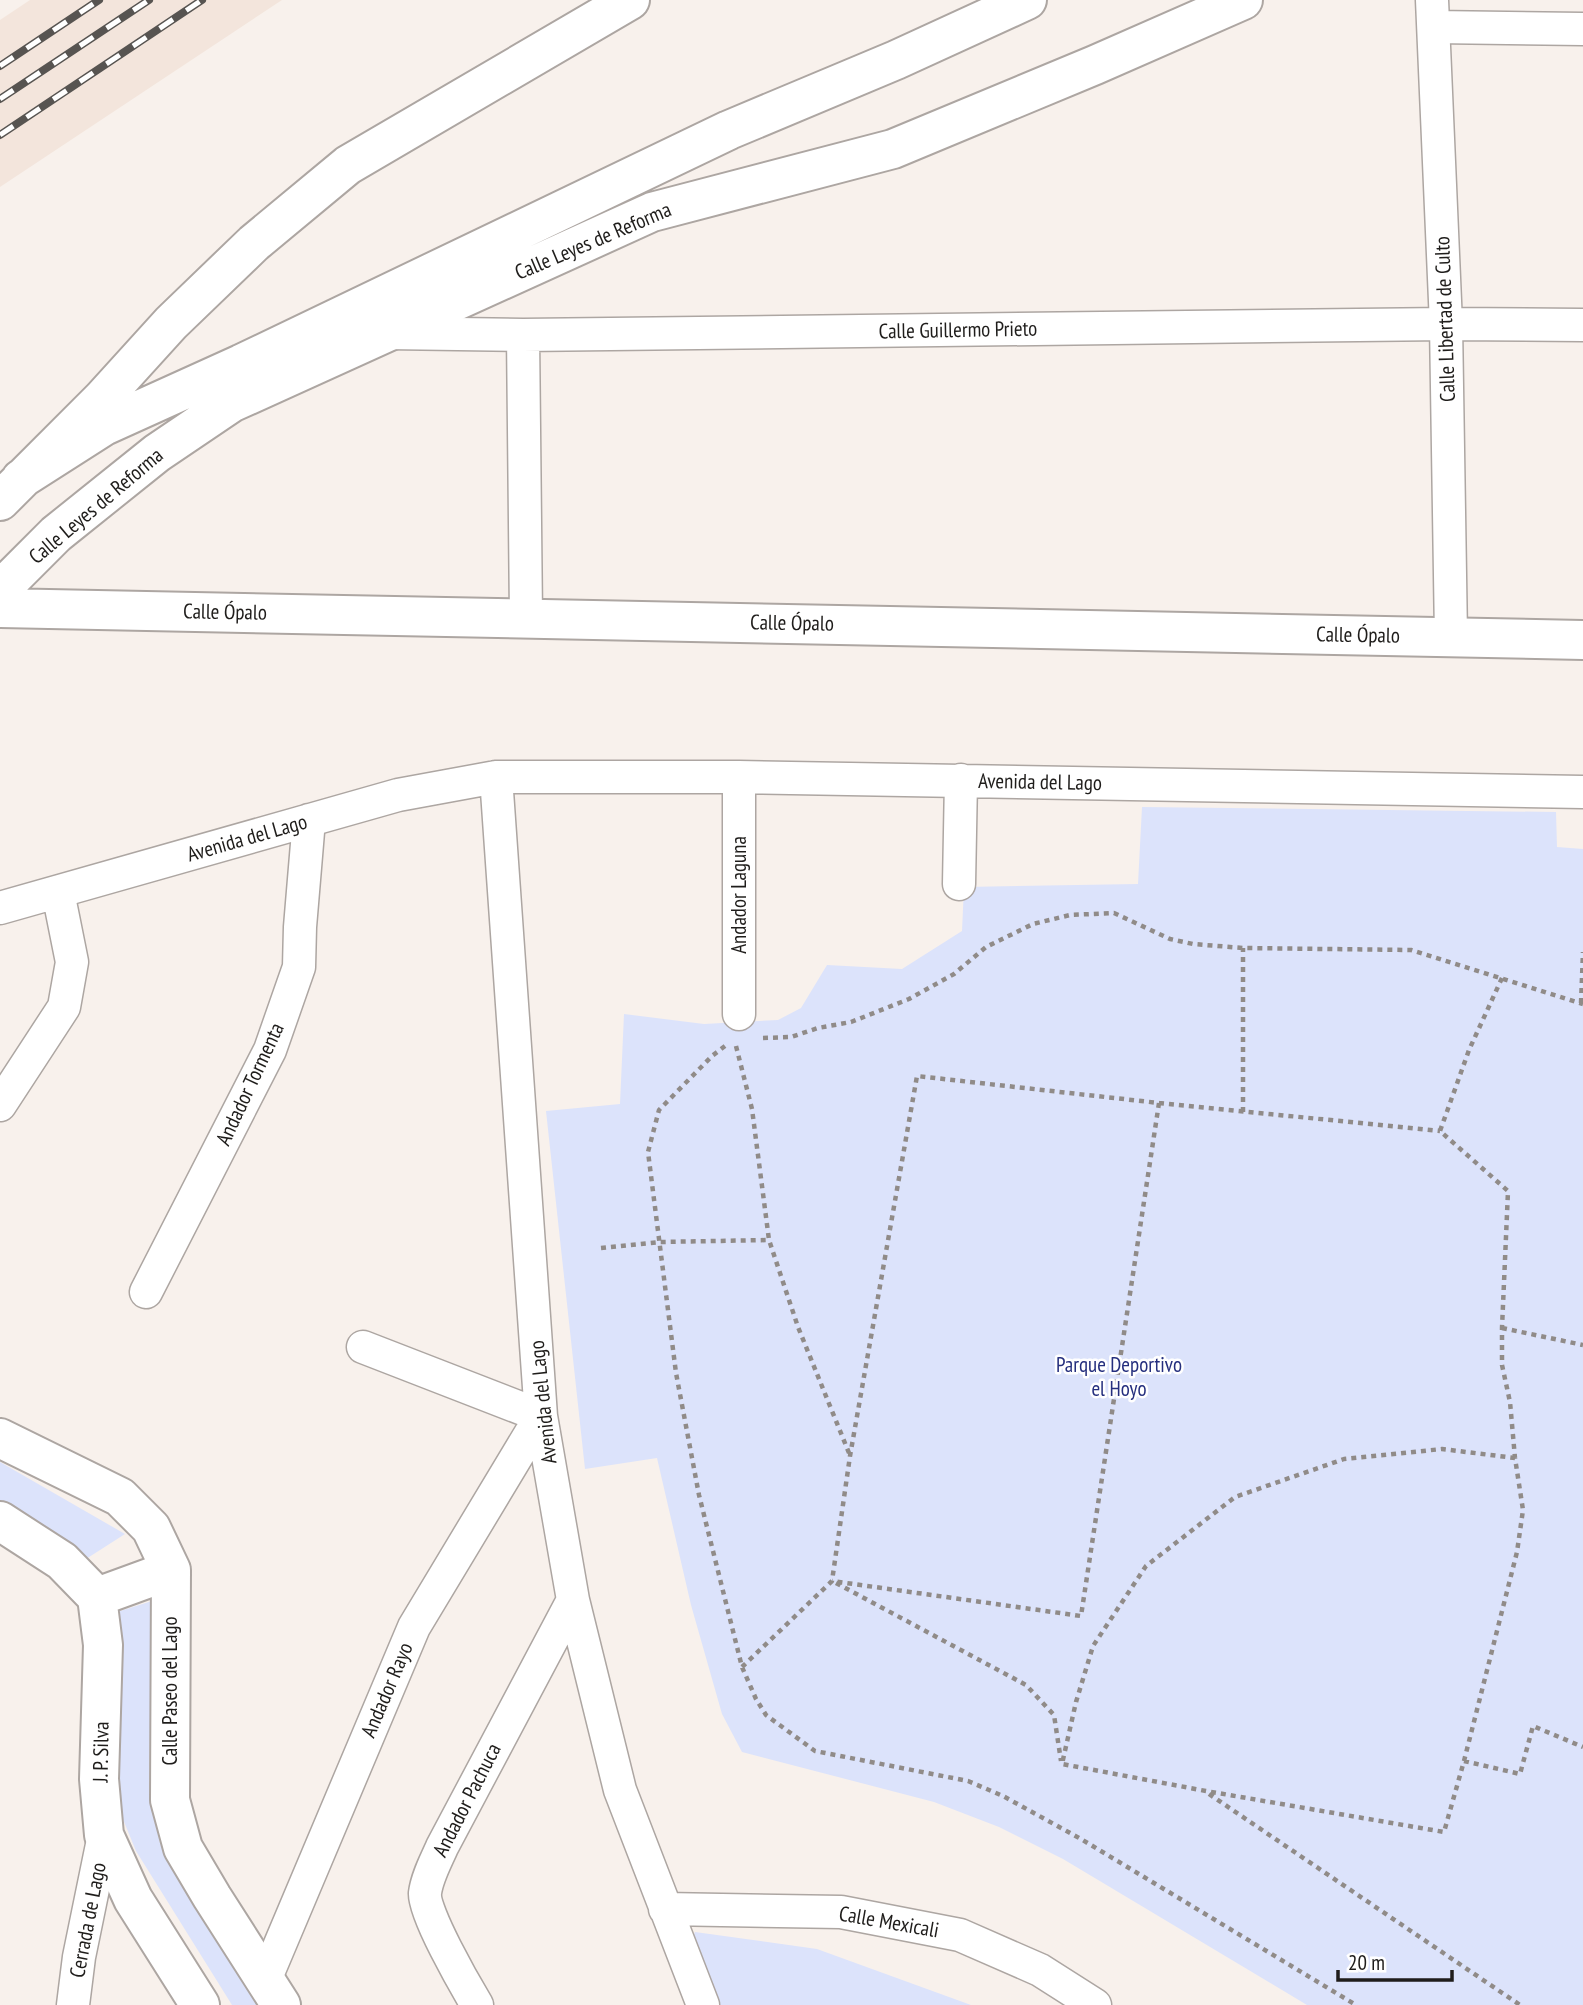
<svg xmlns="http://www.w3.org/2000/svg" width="1583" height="2005" font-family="'PT Sans Narrow',sans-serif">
<rect width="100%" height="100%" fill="#f8f1ec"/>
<!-- built -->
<path fill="#f3e5dc" d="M30 0H282L0 187V20Z"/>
<!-- green -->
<path fill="#dce3fb" d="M1142 807 1556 812 1557 847 1583 849V2005H1307L1063 1859 999 1827 934 1802 742 1752 722 1714 691 1605 657 1458 585 1469 546 1111 620 1104 624 1014 704 1024 778 1020 801 1008 827 965 902 969 962 931 964 887 1138 884Z
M0 1462 125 1534 86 1559 0 1502Z
M152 1601 149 1792 160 1843 263 2005H232L136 1851 120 1812 116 1769 117 1612Z
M695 1932 817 1949 971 2005H706L685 1955Z"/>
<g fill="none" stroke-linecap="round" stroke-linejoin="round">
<!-- street casing -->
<g stroke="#ada6a2" stroke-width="35">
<path id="street" d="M1432 0 1446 324 1451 637
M1434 27 1583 29
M387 333 523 335 1446 324 1583 325
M523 335 526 617
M496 777 541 1416 573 1600 620 1790 703 2005
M739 777V1014
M959 884 961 780
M0 908 398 795 496 777H739L1583 792
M0 1105 64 1007 72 962 58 892
M146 1292 270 1050 299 967 300 927 309 820
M665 1909 841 1912 960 1935 1040 1970 1095 2005
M265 1980 414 1627 541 1416 363 1347
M73 2005 79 1957 104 1835
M477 2005C465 1985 423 1912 425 1893 427 1877 436 1861 442 1847L573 1600"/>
</g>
<!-- secondary casing -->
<g stroke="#ada6a2" stroke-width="42">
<path id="secondary" d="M21 479 104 426 241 364 729 130 896 60 1027 0
M0 501 102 399 171 323 254 243 348 165 630 0
M0 590 56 534 157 453 231 403 652 212 893 149 1095 65 1243 0
M0 608 1583 640
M0 1438 120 1497 151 1528 171 1570 170 1800 183 1848 212 1897 281 2005
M0 1521 62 1561 97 1597 103 1645 99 1779 104 1835 133 1899 200 2005
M97 1597 171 1570"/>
</g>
<!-- path -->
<path stroke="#908b88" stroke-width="4.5" stroke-dasharray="5 5" stroke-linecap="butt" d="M1502 978 1469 1050 1440 1131 1508 1191 1502 1328V1365L1510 1402 1515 1458 1523 1510 1517 1552 1464 1761 1444 1832 1206 1791 1062 1764 1076 1702 1093 1646 1146 1566 1235 1497 1344 1459 1442 1449 1515 1458
M1581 1003 1583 952
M763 1038 791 1037 818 1028 851 1022 909 999 954 974 986 947 1033 924 1070 915 1114 913 1170 939 1193 944 1243 948 1411 950 1583 1004
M725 1046 712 1056 659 1110 648 1152 676 1373 699 1495 742 1667 756 1699 766 1715 815 1751 968 1781 1003 1796 1081 1839 1356 2005
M736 1046 752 1109 769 1240 798 1327 849 1453
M1159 1103 1440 1131
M1243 1112V948
M601 1248 660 1242 769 1240
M1502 1328 1583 1345
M836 1583 1026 1685 1054 1715 1061 1761
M742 1667 832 1581 850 1456 917 1076 1159 1103 1081 1616 832 1581
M1464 1761 1520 1774 1533 1726 1583 1747
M1209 1794 1520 2005"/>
<!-- street -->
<use href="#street" stroke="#fff" stroke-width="32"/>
<!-- secondary -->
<use href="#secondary" stroke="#fff" stroke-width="38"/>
<!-- rail casing -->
<g stroke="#575451" stroke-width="8">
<path id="rail" d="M0 66 99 0
M0 99 149 0
M0 135 202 0"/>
</g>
<!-- rail -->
<use href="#rail" stroke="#fff" stroke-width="5" stroke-dasharray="16" stroke-linecap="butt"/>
</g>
<g text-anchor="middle" stroke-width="5" stroke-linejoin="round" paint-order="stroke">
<!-- street labels -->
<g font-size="21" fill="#1f1d1b" stroke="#fff">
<text transform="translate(593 241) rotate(-23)" y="7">Calle Leyes de Reforma</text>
<text transform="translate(1445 319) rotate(-92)" y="7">Calle Libertad de Culto</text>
<text transform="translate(958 330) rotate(-1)" y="7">Calle Guillermo Prieto</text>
<text transform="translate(96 506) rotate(-40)" y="7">Calle Leyes de Reforma</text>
<text transform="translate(225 612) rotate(1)" y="7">Calle Ópalo</text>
<text transform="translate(792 623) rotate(1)" y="7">Calle Ópalo</text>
<text transform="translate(1358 635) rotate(1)" y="7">Calle Ópalo</text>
<text transform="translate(1040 782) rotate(1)" y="7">Avenida del Lago</text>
<text transform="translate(247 838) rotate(-16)" y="7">Avenida del Lago</text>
<text transform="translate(739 895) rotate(-90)" y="7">Andador Laguna</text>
<text transform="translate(250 1084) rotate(-65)" y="7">Andador Tormenta</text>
<text transform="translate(543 1402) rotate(-96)" y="7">Avenida del Lago</text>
<text transform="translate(387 1690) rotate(-67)" y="7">Andador Rayo</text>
<text transform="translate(170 1691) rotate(-90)" y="7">Calle Paseo del Lago</text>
<text transform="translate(101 1752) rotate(-89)" y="7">J. P. Silva</text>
<text transform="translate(467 1800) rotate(-63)" y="7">Andador Pachuca</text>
<text transform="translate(88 1920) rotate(-79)" y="7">Cerrada de Lago</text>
<text transform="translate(889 1922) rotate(10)" y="7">Calle Mexicali</text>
</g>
<!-- park labels -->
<g font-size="21" fill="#252f7e" stroke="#fff">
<text x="1119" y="1372">Parque Deportivo<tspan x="1119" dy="24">el Hoyo</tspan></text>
</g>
</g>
<!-- scale -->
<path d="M1338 1970v10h114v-10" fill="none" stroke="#1f1d1b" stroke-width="3.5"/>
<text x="1348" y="1970" font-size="21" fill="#1f1d1b" stroke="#ffffff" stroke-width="5" paint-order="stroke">20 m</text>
</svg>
